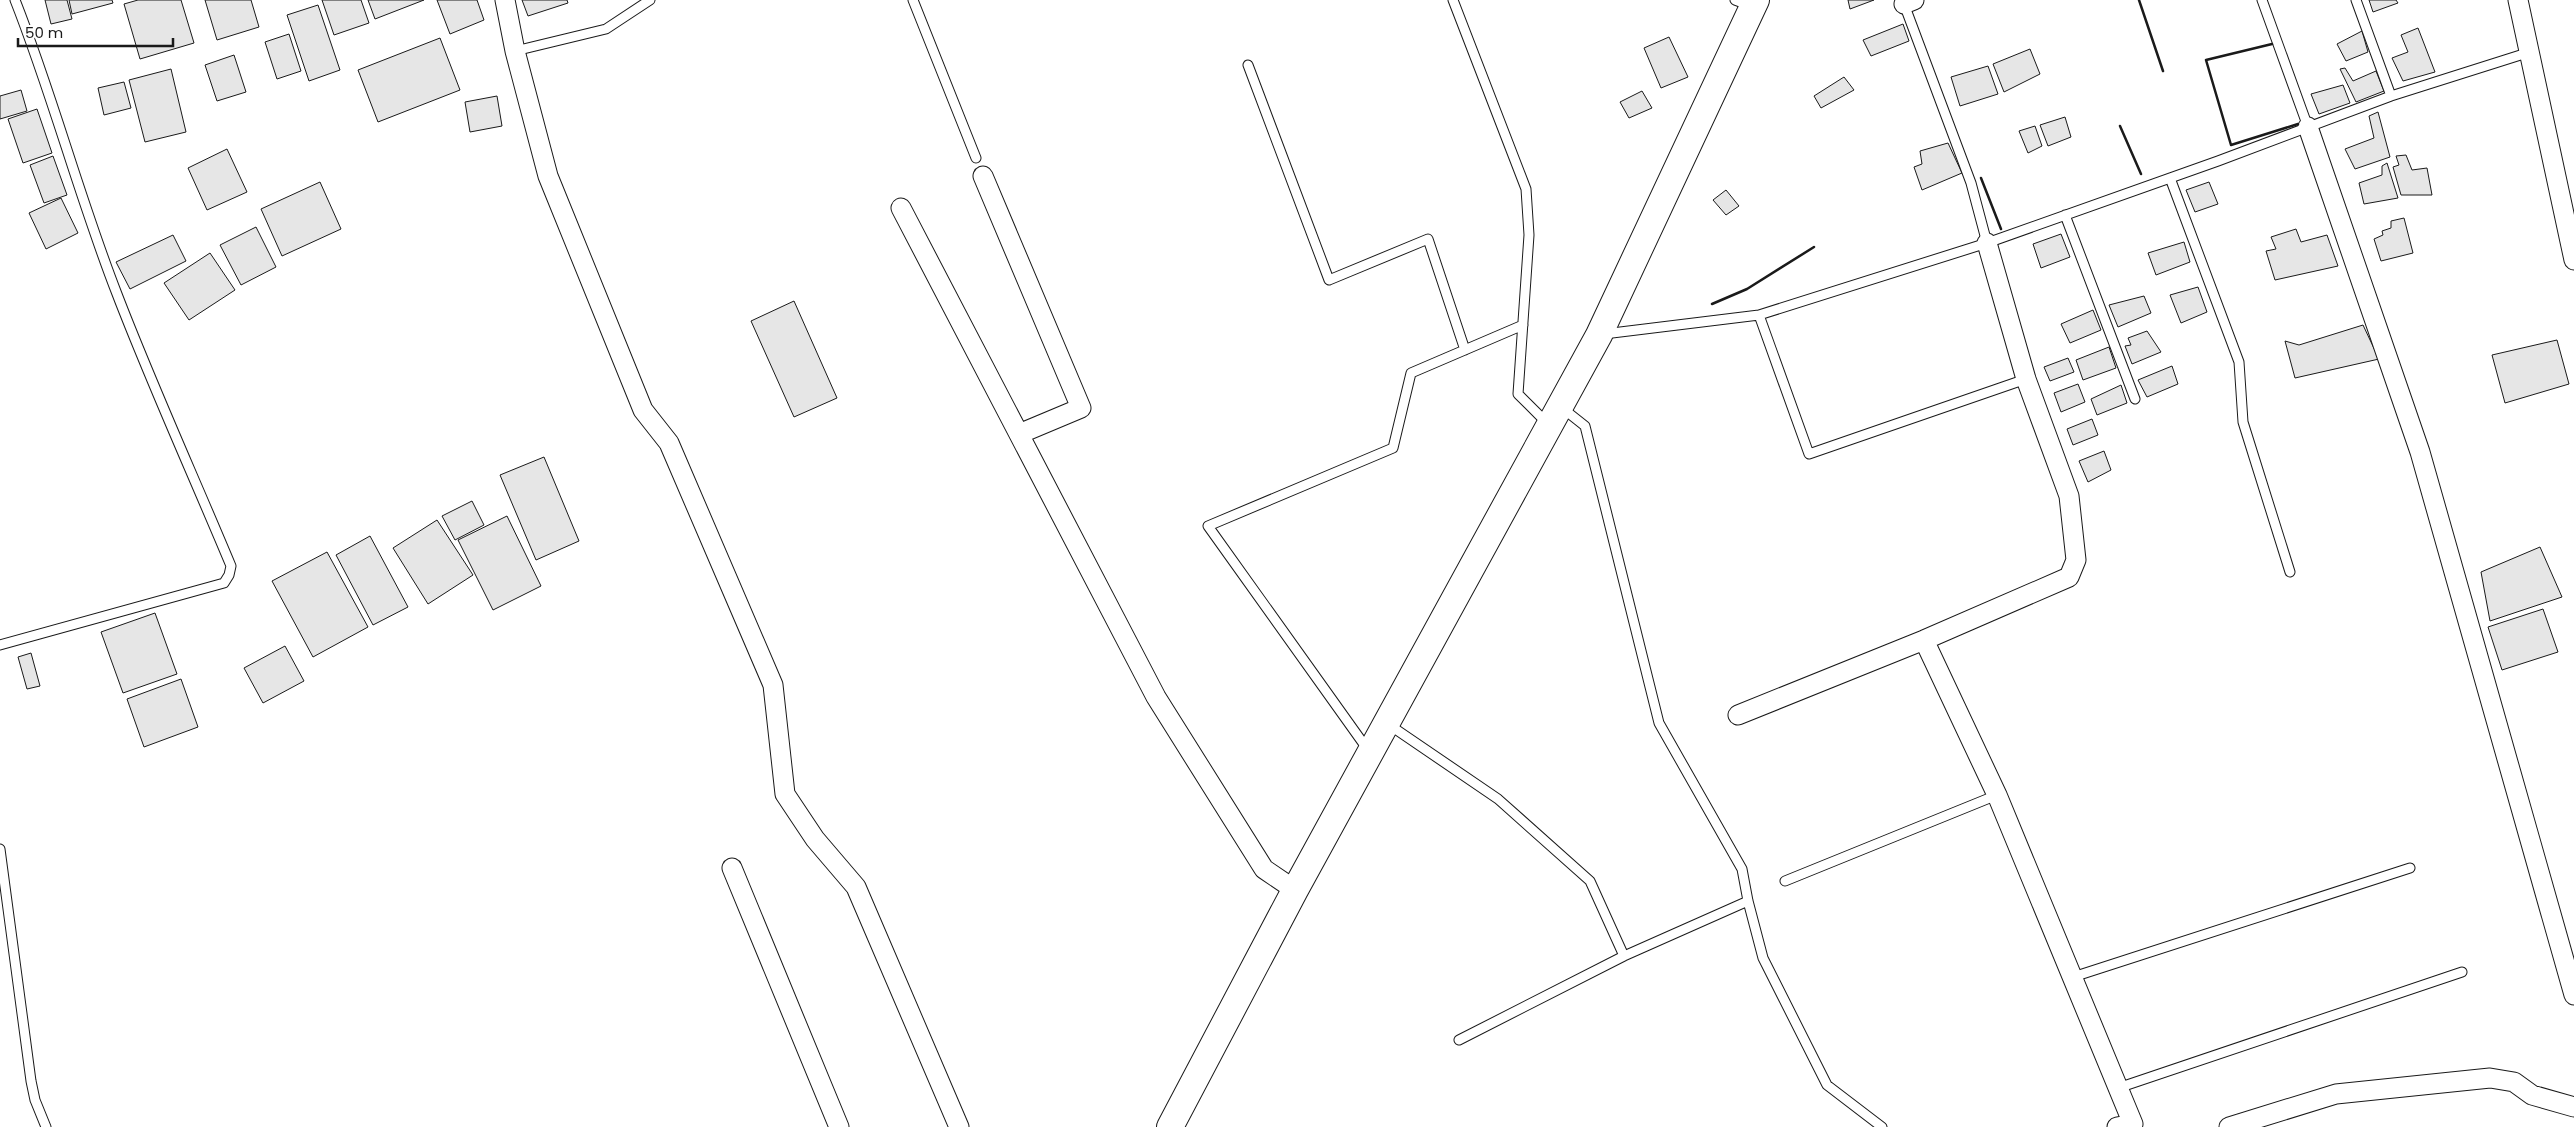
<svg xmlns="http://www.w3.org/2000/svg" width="2574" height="1127" font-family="Poppins,sans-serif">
<rect width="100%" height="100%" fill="#fff"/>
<!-- building -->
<path fill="#e6e6e6" stroke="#1a1a1a" d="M45 0H67L72 19 51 24Z
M69 0H112L113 3 72 14Z
M138 0H181L194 43 140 59 124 4Z
M205 0H251L259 27 217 40Z
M322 0H361L369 23 334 35Z
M368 0H424L375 19Z
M437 0H477L484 20 450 34Z
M522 0H567L568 3 528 16Z
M1848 0H1874L1850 9Z
M2369 0H2396L2398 3 2373 12Z
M318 5 340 70 309 81 287 15Z
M1903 24 1909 41 1871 56 1863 40Z
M2418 28 2435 72 2403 81 2392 58 2408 52 2401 35Z
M2362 31 2368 52 2346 61 2337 44Z
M289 34 301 71 277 79 265 42Z
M1669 37 1688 77 1661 88 1644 48Z
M440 38 460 90 378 122 358 70Z
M2030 49 2040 74 2004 92 1993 64Z
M234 55 246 92 217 101 205 65Z
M1988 66 1998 94 1960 106 1951 77Z
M2345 68 2353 81 2376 71 2384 91 2356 102 2340 69Z
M171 69 186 132 145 142 129 80Z
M1844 77 1854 90 1821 108 1814 96Z
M124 82 131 108 104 115 98 88Z
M2343 85 2350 103 2319 114 2311 94Z
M21 90 27 111 0 119V96Z
M1642 91 1652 108 1629 118 1620 102Z
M497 96 502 126 470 132 465 102Z
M37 109 52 153 23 163 8 119Z
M2378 112 2390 157 2355 169 2345 149 2374 138 2369 116Z
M2065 117 2071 137 2048 146 2040 125Z
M2035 126 2042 146 2028 153 2019 131Z
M1948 143 1962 173 1922 190 1914 167 1922 164 1920 151Z
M227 149 247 192 207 210 188 168Z
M2406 155 2412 170 2427 168 2432 195H2401L2393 167 2399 165 2396 156Z
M53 156 67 195 44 203 30 165Z
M2387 163 2398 198 2364 204 2359 183 2382 175V166Z
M320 182 341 229 282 256 261 209Z
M2209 182 2218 204 2195 212 2186 190Z
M1726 190 1739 206 1726 215 1713 200Z
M61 198 78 233 46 249 29 213Z
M2404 218 2413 253 2381 261 2374 239 2383 235 2382 231 2391 228V221Z
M256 227 276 267 241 285 220 245Z
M2296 229 2301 242 2327 235 2338 266 2275 280 2266 251 2276 249 2271 237Z
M2061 234 2070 257 2041 268 2033 244Z
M173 235 186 261 130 289 116 262Z
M2184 242 2190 262 2156 275 2148 253Z
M210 253 235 290 189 320 164 283Z
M2198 287 2207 312 2181 323 2170 295Z
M2144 296 2151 313 2118 327 2109 305Z
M794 301 837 398 794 417 751 321Z
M2093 310 2101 330 2070 343 2061 324Z
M2363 325 2379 359 2295 378 2285 341 2299 345Z
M2147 331 2161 352 2132 364 2125 346 2131 345 2128 338Z
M2557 340 2569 384 2505 403 2492 355Z
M2109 347 2116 368 2083 380 2076 360Z
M2068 358 2074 372 2050 381 2044 367Z
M2172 366 2178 384 2147 397 2138 380Z
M2078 384 2085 402 2061 412 2054 393Z
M2121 385 2127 403 2097 415 2091 399Z
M2092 419 2098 435 2073 445 2067 429Z
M2104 451 2111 470 2088 482 2079 461Z
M544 457 579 541 536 560 500 475Z
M472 501 484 525 455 540 442 516Z
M507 516 541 586 493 610 458 540Z
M437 520 473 575 428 604 393 548Z
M370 536 408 607 373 625 336 555Z
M2540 547 2562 597 2490 621 2481 572Z
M327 552 368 627 313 657 272 581Z
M2543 609 2558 652 2502 670 2488 627Z
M155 613 177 674 123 693 101 632Z
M285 646 304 681 263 703 244 668Z
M31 653 40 686 27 689 18 657Z
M181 679 198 727 144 747 127 699Z"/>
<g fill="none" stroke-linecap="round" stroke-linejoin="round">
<!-- lane casing -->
<g stroke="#1a1a1a" stroke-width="11">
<path id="lane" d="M913 0 976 158
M1453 0 1526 189 1529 235 1518 394 1548 424
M1735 0 1751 6
M2262 0 2308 127
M2356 0 2391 96
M1904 4 1971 183 1987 243
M515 51 606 29 650 0
M1248 65 1329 280 1428 239 1465 350
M2170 178 2239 362 2243 422 2290 572
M2065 215 2135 399
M1759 315 1809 454 2026 379
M1604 334 1759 315 1987 243 2218 161 2391 96 2530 52
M1561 407 1585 426 1659 723 1742 869 1748 901 1763 958 1827 1085 1882 1127
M0 645 224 583 229 575 231 566C193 475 152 385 117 294 79 197 53 96 15 0
M1388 724 1498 799 1590 881 1624 956
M1368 750 1208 526 1393 448 1411 373 1523 325
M0 849 31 1081 35 1100 46 1127
M1785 881 1997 795
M2073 977 2410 868
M1459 1040 1624 956 1748 901
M2118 1088 2462 972"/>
</g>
<!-- street casing -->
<g stroke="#1a1a1a" stroke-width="21">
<path id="street" d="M505 0 515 51 548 176 643 410 669 443 773 685 785 794 815 839 856 887 959 1127
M2518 0 2574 260
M1904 4 1914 0
M2308 127 2420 452 2574 995
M983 176 1081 408 1019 434
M901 208 1156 697 1264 869 1295 890
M1924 640 1997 795 2133 1124 2117 1127
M1738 715 1924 640 2069 577 2076 560 2069 496 2026 379 1987 243
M732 868 839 1127
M2229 1127 2336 1094 2490 1078 2514 1082 2532 1095 2574 1107"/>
</g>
<!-- secondary casing -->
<g stroke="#1a1a1a" stroke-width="28">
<path id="secondary" d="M1170 1127 1295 890 1599 335 1756 0"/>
</g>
<!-- lane -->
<use href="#lane" stroke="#fff" stroke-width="9"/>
<!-- street -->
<use href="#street" stroke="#fff" stroke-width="19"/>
<!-- secondary -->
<use href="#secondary" stroke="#fff" stroke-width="26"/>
<!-- wall -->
<path stroke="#1a1a1a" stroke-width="2.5" d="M2139 0 2163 71
M2272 44 2206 60 2231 145 2298 124
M2120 126 2141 174
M1981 178 2001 229
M1712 304 1747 289 1814 247"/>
</g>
<!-- scale -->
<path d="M18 38v8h155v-8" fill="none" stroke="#1a1a1a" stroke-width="2.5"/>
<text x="25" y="38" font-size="15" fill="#1a1a1a" stroke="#ffffff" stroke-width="4" paint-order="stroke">50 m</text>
</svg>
